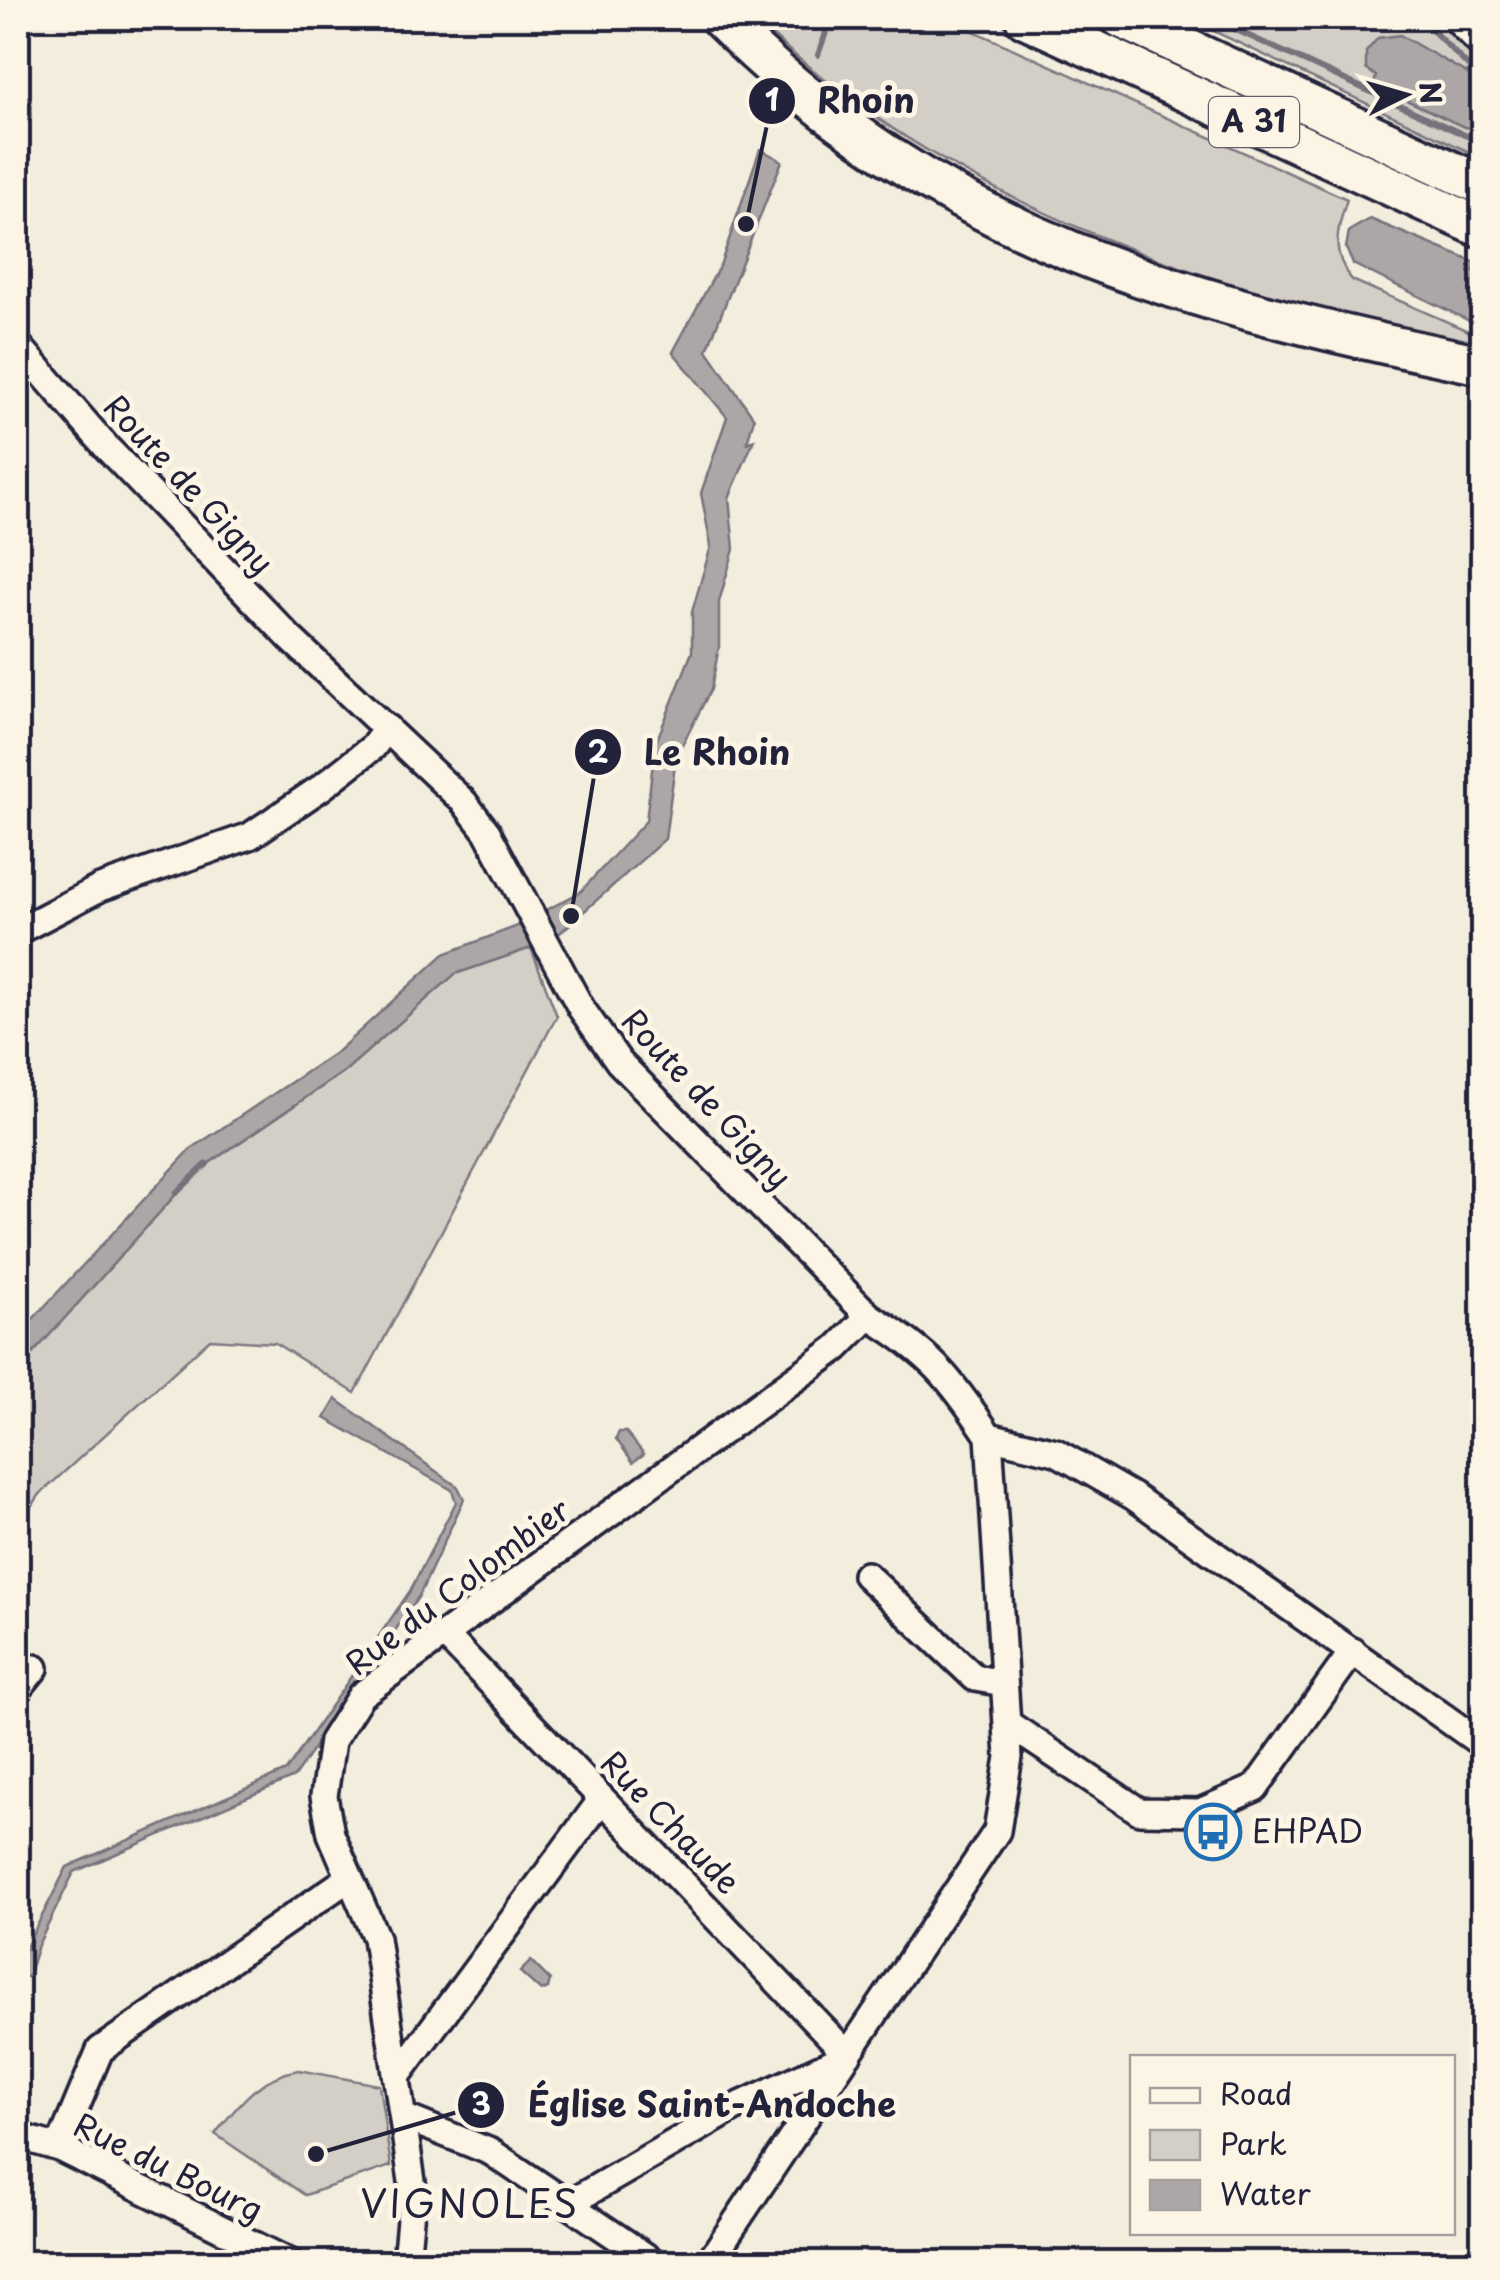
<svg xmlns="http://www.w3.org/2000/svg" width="1500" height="2280" font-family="'Playpen Sans',sans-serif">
<rect width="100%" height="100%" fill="#f3edde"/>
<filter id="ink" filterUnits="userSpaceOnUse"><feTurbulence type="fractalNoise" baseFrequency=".01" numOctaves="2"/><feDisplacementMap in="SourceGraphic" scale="20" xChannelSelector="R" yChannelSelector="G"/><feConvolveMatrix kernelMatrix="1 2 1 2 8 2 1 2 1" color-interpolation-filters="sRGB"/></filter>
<g filter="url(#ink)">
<!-- green -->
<path fill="#d4cfc6" stroke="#7b7880" stroke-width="2.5" d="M754 18H945L1347 199C1337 231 1330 252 1352 280L1482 337V351C1219 291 952 210 754 18Z
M1186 18H1439L1482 59V158Z
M531 948 557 1016 355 1393 275 1343 210 1339 40 1494 18 1528V1370L196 1172 345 1071 455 974Z
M299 2070 379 2085 391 2166 305 2195 215 2134C239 2104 258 2077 299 2070Z"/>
<!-- water -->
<path fill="#aca7a6" stroke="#75727b" stroke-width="2.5" d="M1400 35 1482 82V130L1464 127 1374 85 1376 76 1366 69V52L1378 38Z
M760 149 782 161 707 350 754 418 747 443 754 440 729 498 734 549 719 602V647L711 689 676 757 665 839 560 933H550L541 913 580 892 646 821 655 745 692 652V612L711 546 701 493 727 417 673 352 721 263Z
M1370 219 1476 263 1474 271 1482 273V327L1353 264 1346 248 1349 231Z
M528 922 531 948 455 974 345 1071 196 1172 18 1370V1335L191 1149 338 1051 444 954Z
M336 1399 458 1487 464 1499 419 1596 294 1777 74 1872 38 1945 28 1977H18V1963L67 1867 286 1771 410 1591 456 1502 452 1490 325 1418Z
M619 1432H626L644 1454 633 1462 616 1439Z
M531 1961 550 1980 548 1988 541 1991 520 1972Z"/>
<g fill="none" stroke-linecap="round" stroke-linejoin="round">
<!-- stream -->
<path stroke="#75727b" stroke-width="6" d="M1210 18 1482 143
M1420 18 1482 80
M818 55 831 18
M176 1193 207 1164"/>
<!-- minor casing -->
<g stroke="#22223b" stroke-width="32">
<path id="minor" d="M18 345 108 449 291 639 464 802 487 832 581 1008 619 1062 869 1316C931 1354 949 1376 989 1436L1056 1452 1134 1497 1482 1744
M18 931 100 888 250 836 322 787 373 747 387 728
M866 1575 975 1678 1004 1683
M445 1635 848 2055 734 2108 568 2204
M18 1689 35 1668
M1007 1723 1139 1811 1200 1812 1255 1788 1353 1651
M398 2075 602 1799
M404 2117 491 2152 654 2262
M18 2136 59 2148 289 2262
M59 2148 100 2050 349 1878
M406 2262 413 2188 376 1938 331 1834 324 1796 332 1741 361 1695 837 1348 869 1316
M709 2262 997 1831 1009 1757 989 1436"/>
</g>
<!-- highway casing -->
<g stroke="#22223b" stroke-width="45">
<path id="highway" d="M720 18C943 241 1185 303 1482 365
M1025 18 1482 228
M1121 18 1482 185
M1464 18 1482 36"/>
</g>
<!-- minor -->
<use href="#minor" stroke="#fcf5e5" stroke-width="25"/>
<!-- highway -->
<use href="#highway" stroke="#fcf5e5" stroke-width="38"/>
</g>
</g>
<!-- icons -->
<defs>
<g id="bus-ring" transform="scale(2.875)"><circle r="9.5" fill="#fcf5e5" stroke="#1f6fb2" stroke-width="1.5"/><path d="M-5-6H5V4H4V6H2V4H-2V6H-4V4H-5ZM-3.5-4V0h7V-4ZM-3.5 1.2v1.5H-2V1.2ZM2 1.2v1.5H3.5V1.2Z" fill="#1f6fb2"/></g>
</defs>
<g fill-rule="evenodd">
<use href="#bus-ring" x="1213" y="1832"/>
</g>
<g text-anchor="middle" stroke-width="10" stroke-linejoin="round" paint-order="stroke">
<!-- shield labels -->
<rect fill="#fcf5e5" stroke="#63616e" stroke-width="2.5" x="1209" y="97" width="90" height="50" rx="8"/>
<g font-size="30" font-weight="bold" fill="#22223b">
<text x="1254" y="132">A 31</text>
</g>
<!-- street labels -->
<g font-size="32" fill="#22223b" stroke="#fcf5e5">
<text transform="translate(188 485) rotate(47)" y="11">Route de Gigny</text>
<text transform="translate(706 1099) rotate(47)" y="11">Route de Gigny</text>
<text transform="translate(458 1587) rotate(-37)" y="11">Rue du Colombier</text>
<text transform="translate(670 1823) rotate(46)" y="11">Rue Chaude</text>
<text transform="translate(168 2168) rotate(26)" y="11">Rue du Bourg</text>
</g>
<!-- poi labels -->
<g font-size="32" fill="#22223b" stroke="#fcf5e5" text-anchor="start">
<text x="1252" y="1843">EHPAD</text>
</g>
<!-- quarter labels -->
<g font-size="38" letter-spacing="2.5" fill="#22223b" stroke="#fcf5e5">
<text x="470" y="2218">VIGNOLES</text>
</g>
</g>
<!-- callouts -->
<path fill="none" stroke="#22223b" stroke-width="4" d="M746 224L772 101M571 916L598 752M316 2154L481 2105"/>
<g fill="#22223b" stroke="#fcf5e5" stroke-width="4">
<circle cx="746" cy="224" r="10"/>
<circle cx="571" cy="916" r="10"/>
<circle cx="316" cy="2154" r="10"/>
<circle cx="772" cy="101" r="25"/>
<circle cx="598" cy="752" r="25"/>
<circle cx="481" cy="2105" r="25"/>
</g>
<g font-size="30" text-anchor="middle" font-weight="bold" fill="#fff">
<text x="772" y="111">1</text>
<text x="598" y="763">2</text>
<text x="481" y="2115">3</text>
</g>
<g font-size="35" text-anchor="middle" font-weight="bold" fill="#22223b" stroke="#fcf5e5" stroke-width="10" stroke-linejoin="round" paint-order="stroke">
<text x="866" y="113">Rhoin</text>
<text x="717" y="765">Le Rhoin</text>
<text x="712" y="2117">Église Saint-Andoche</text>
</g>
<!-- margin -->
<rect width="1500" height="2280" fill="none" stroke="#fcf5e5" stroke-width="60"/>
<rect x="30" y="30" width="1440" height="2220" fill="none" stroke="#22223b" stroke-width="4" filter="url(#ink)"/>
<!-- legend -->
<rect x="1130" y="2055" width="325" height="180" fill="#fcf5e5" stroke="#a5a1a1" stroke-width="2.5"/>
<rect x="1150" y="2088" width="50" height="15" fill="#fcf5e5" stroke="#a5a1a1" stroke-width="2.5"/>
<text x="1220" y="2105" font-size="30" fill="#22223b">Road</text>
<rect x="1150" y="2130" width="50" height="30" fill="#d4cfc6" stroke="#a5a1a1" stroke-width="2.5"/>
<text x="1220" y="2155" font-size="30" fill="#22223b">Park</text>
<rect x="1150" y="2180" width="50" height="30" fill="#aca7a6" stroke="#a5a1a1" stroke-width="2.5"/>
<text x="1220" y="2205" font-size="30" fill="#22223b">Water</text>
<!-- north arrow -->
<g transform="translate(1405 95) rotate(85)" stroke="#fcf5e5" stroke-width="8" paint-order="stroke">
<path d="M0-8L18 38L0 25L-18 38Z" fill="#22223b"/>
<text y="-15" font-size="28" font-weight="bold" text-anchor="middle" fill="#22223b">N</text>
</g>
</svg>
